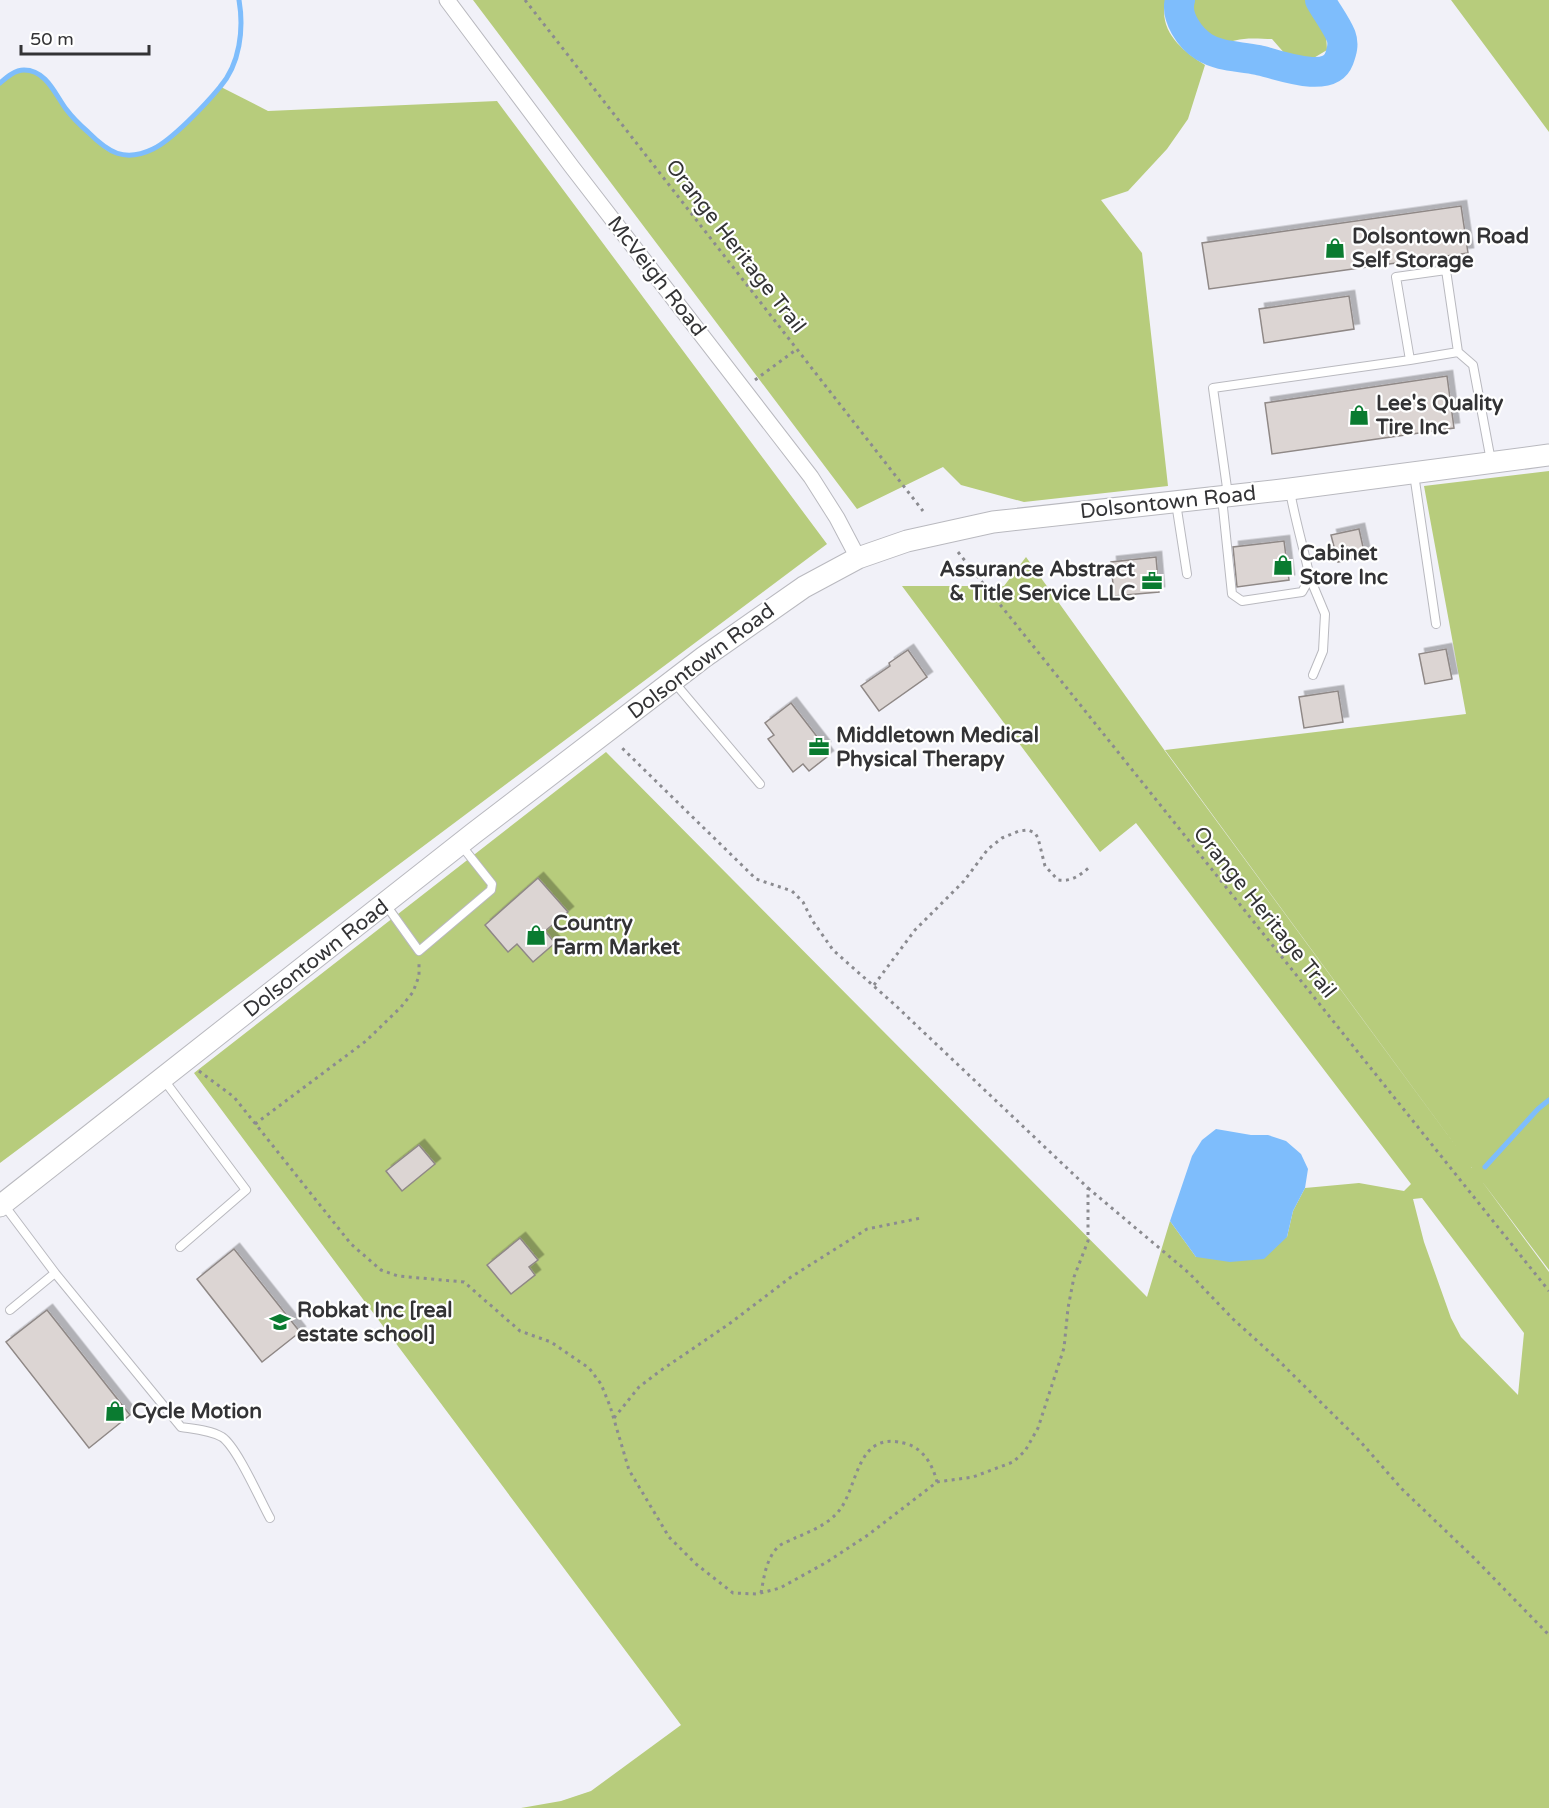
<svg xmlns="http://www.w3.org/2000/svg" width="1549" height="1808" font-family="'Varela Round',sans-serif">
<defs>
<filter id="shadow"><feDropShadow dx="5.5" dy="-5.5" stdDeviation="0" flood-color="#0004"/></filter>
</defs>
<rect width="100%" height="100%" fill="#f1f1f8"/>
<!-- green -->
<path fill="#b7cc7c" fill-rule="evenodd" d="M473 0H1166C1157 30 1182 51 1205 65L1188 119 1167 149 1128 191 1101 200 1142 253 1168 486 1024 502 961 485 943 467 857 509Z
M1188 0H1309L1326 34 1327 50 1312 59 1286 55 1272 39C1263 39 1253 38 1244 39 1238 39 1232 42 1226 42 1202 43 1185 23 1188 0Z
M1451 0H1549V132Z
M24 70C51 76 51 89 66 109 72 117 81 125 88 132 94 138 101 147 108 151 152 172 194 113 221 87L268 111 497 101 827 544 0 1163V83L12 73Z
M1549 471V1270L1481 1180 1549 1272V1808H521L561 1801 591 1791 681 1725 194 1073 606 752 1147 1297 1170 1221 1196 1257 1287 1237 1293 1211 1305 1188 1359 1183 1404 1191 1411 1184 1136 823 1100 852 902 586H1004L1026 557 1165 751 1472 1168 1165 750 1466 714 1424 486ZM1422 1198 1524 1333 1518 1395 1461 1337 1451 1318 1424 1242 1413 1199Z"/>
<!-- water -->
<path fill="#7ebdfc" d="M1216 1129 1251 1135H1268L1286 1141 1301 1154 1308 1169 1305 1188 1293 1211 1287 1237 1264 1259 1230 1262 1196 1257 1170 1221 1192 1156 1202 1140Z"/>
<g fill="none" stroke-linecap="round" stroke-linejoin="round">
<!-- stream -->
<path stroke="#7ebdfc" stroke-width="5" d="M0 83C7 77 15 70 24 70 46 70 55 94 66 109 72 117 80 125 88 132 108 152 124 163 153 149 172 140 206 104 220 87 240 64 244 29 239 0
M1485 1167 1538 1109 1549 1100"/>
<!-- river -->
<path stroke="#7ebdfc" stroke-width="30" d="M1180 0C1175 17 1190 38 1204 47 1220 57 1239 56 1258 60 1277 64 1329 85 1339 59 1342 51 1344 44 1341 36 1336 24 1326 11 1320 0"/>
</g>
<!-- building -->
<path fill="#dcd5d3" stroke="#8f8886" stroke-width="1.5" filter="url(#shadow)" d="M1461 206 1468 253 1209 289 1202 243Z
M1349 296 1354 329 1264 343 1259 309Z
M1447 376 1454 428 1272 454 1265 403Z
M1359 529 1365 556 1338 562 1331 535Z
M1284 541 1289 580 1237 587 1233 547Z
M1156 557 1159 592 1114 596 1111 562Z
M1446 649 1452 679 1425 684 1419 654Z
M908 650 927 677 879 711 861 686 890 666 889 663Z
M1338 691 1343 722 1304 728 1299 697Z
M791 703 825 747 823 749 828 756 809 771 803 764 793 772 768 739 774 735 765 723Z
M538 878 568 912 545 931 555 943 533 962 517 944 508 952 485 925Z
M419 1145 435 1164 402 1191 386 1171Z
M520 1238 538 1260 529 1267 535 1275 511 1294 487 1265Z
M234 1249 300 1332 262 1362 197 1279Z
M47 1310 130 1415 89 1448 6 1342Z"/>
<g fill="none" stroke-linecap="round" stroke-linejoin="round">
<!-- lane casing -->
<g stroke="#b9b9bf" stroke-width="10">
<path id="lane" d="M1458 352 1410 360 1396 277 1446 270 1458 352 1473 365 1491 461
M1414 474 1436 624
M1228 495 1213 388 1410 360
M1222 498 1232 594 1242 601 1302 592 1310 578C1304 549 1295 520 1290 491
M1176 503 1187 574
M1310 578 1325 614 1323 651 1313 675
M674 682 760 784
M386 905 419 951 491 890 492 884 461 845
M164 1080 246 1190 180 1247
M4 1205 55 1273 10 1310
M55 1273 181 1427C194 1429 210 1430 222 1437 237 1447 260 1500 270 1518"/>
</g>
<!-- street casing -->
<g stroke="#b9b9bf" stroke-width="17">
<path id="street" d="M447 0 572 167 811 477 837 518 858 558"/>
</g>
<!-- secondary casing -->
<g stroke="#b9b9bf" stroke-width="23">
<path id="secondary" d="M0 1206 474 833 704 657 804 587 858 558 907 541 993 522 1290 489 1549 455"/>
</g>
<!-- path -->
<path stroke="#8b8b90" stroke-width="3" stroke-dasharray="3 4.5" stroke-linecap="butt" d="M525 0 923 511
M755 380 797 349
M958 552 1549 1291
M874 985 915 930 964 881 988 849 1002 838 1019 831 1028 830 1035 833 1038 838 1045 866 1058 880C1072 882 1080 875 1091 866
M199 1071 234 1097 351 1244 381 1270 398 1276 464 1282 520 1331 551 1342 589 1368 601 1384 610 1406 629 1470 669 1537 696 1564 733 1593 757 1594 780 1588 827 1562 868 1535 937 1482 973 1477 1013 1462 1025 1451 1038 1428 1064 1348 1068 1308 1074 1277 1088 1241V1188L895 1005 833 950 812 920 803 902 792 891 756 879 620 746
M255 1124 366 1041 401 1007 413 992 419 976V962
M1088 1188 1189 1273 1233 1319 1276 1358 1359 1440 1402 1489 1473 1557 1549 1635
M614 1418 639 1387 660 1371 729 1324 791 1277 867 1229 921 1218
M761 1593C764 1577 766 1559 778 1547 782 1543 790 1541 795 1538 809 1532 827 1525 838 1512 859 1488 855 1428 907 1444 924 1449 933 1466 937 1482"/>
<!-- lane -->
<use href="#lane" stroke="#fff" stroke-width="8"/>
<!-- street -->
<use href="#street" stroke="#fff" stroke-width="15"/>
<!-- secondary -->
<use href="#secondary" stroke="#fff" stroke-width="21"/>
</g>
<!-- icons -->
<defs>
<g id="shop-bare" transform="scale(1.62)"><path d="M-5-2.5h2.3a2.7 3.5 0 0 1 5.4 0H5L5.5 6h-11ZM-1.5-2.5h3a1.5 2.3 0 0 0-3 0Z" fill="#0a7b30" stroke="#fff" stroke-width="2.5" paint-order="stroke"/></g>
<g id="office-bare" transform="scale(1.62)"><path d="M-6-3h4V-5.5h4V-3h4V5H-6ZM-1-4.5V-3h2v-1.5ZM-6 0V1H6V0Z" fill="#0a7b30" stroke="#fff" stroke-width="2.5" paint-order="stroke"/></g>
<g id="university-bare" transform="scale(1.62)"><path d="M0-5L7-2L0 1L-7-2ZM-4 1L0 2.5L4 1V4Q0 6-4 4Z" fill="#0a7b30" stroke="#fff" stroke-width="2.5" paint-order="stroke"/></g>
</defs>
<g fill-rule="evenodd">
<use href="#shop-bare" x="1335" y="248"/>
<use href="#shop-bare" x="1359" y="415"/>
<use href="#shop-bare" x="1283" y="565"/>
<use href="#office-bare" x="1152" y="581"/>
<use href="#office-bare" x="819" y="747"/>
<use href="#shop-bare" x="536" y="935"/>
<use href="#university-bare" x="280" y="1322"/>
<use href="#shop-bare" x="115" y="1411"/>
</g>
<g text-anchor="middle" stroke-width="4.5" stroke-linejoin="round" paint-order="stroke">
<!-- poi labels -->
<g font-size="21" font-weight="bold" fill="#333335" stroke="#fff" text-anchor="start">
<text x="1352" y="243">Dolsontown Road<tspan x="1352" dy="24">Self Storage</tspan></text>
<text x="1376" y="410">Lee's Quality<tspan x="1376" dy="24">Tire Inc</tspan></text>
<text x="1300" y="560">Cabinet<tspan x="1300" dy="24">Store Inc</tspan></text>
<text x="1135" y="576" text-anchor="end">Assurance Abstract<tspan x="1135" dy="24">&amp; Title Service LLC</tspan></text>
<text x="836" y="742">Middletown Medical<tspan x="836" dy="24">Physical Therapy</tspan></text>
<text x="553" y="930">Country<tspan x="553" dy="24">Farm Market</tspan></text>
<text x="297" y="1317">Robkat Inc [real<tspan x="297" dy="24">estate school]</tspan></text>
<text x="132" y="1418">Cycle Motion</text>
</g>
<!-- street labels -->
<g font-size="21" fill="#333335" stroke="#fff">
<text transform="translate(736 246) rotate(52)" y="7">Orange Heritage Trail</text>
<text transform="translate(657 276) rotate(52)" y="7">McVeigh Road</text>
<text transform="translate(1168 502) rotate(-6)" y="7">Dolsontown Road</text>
<text transform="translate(701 661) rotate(-37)" y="7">Dolsontown Road</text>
<text transform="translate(1265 912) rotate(51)" y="7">Orange Heritage Trail</text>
<text transform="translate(316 958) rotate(-38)" y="7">Dolsontown Road</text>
</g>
</g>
<!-- scale -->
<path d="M21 45v9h128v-9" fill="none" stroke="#333335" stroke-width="3"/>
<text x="30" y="45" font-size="18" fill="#333335" stroke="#ffffff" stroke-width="4.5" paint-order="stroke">50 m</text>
</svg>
